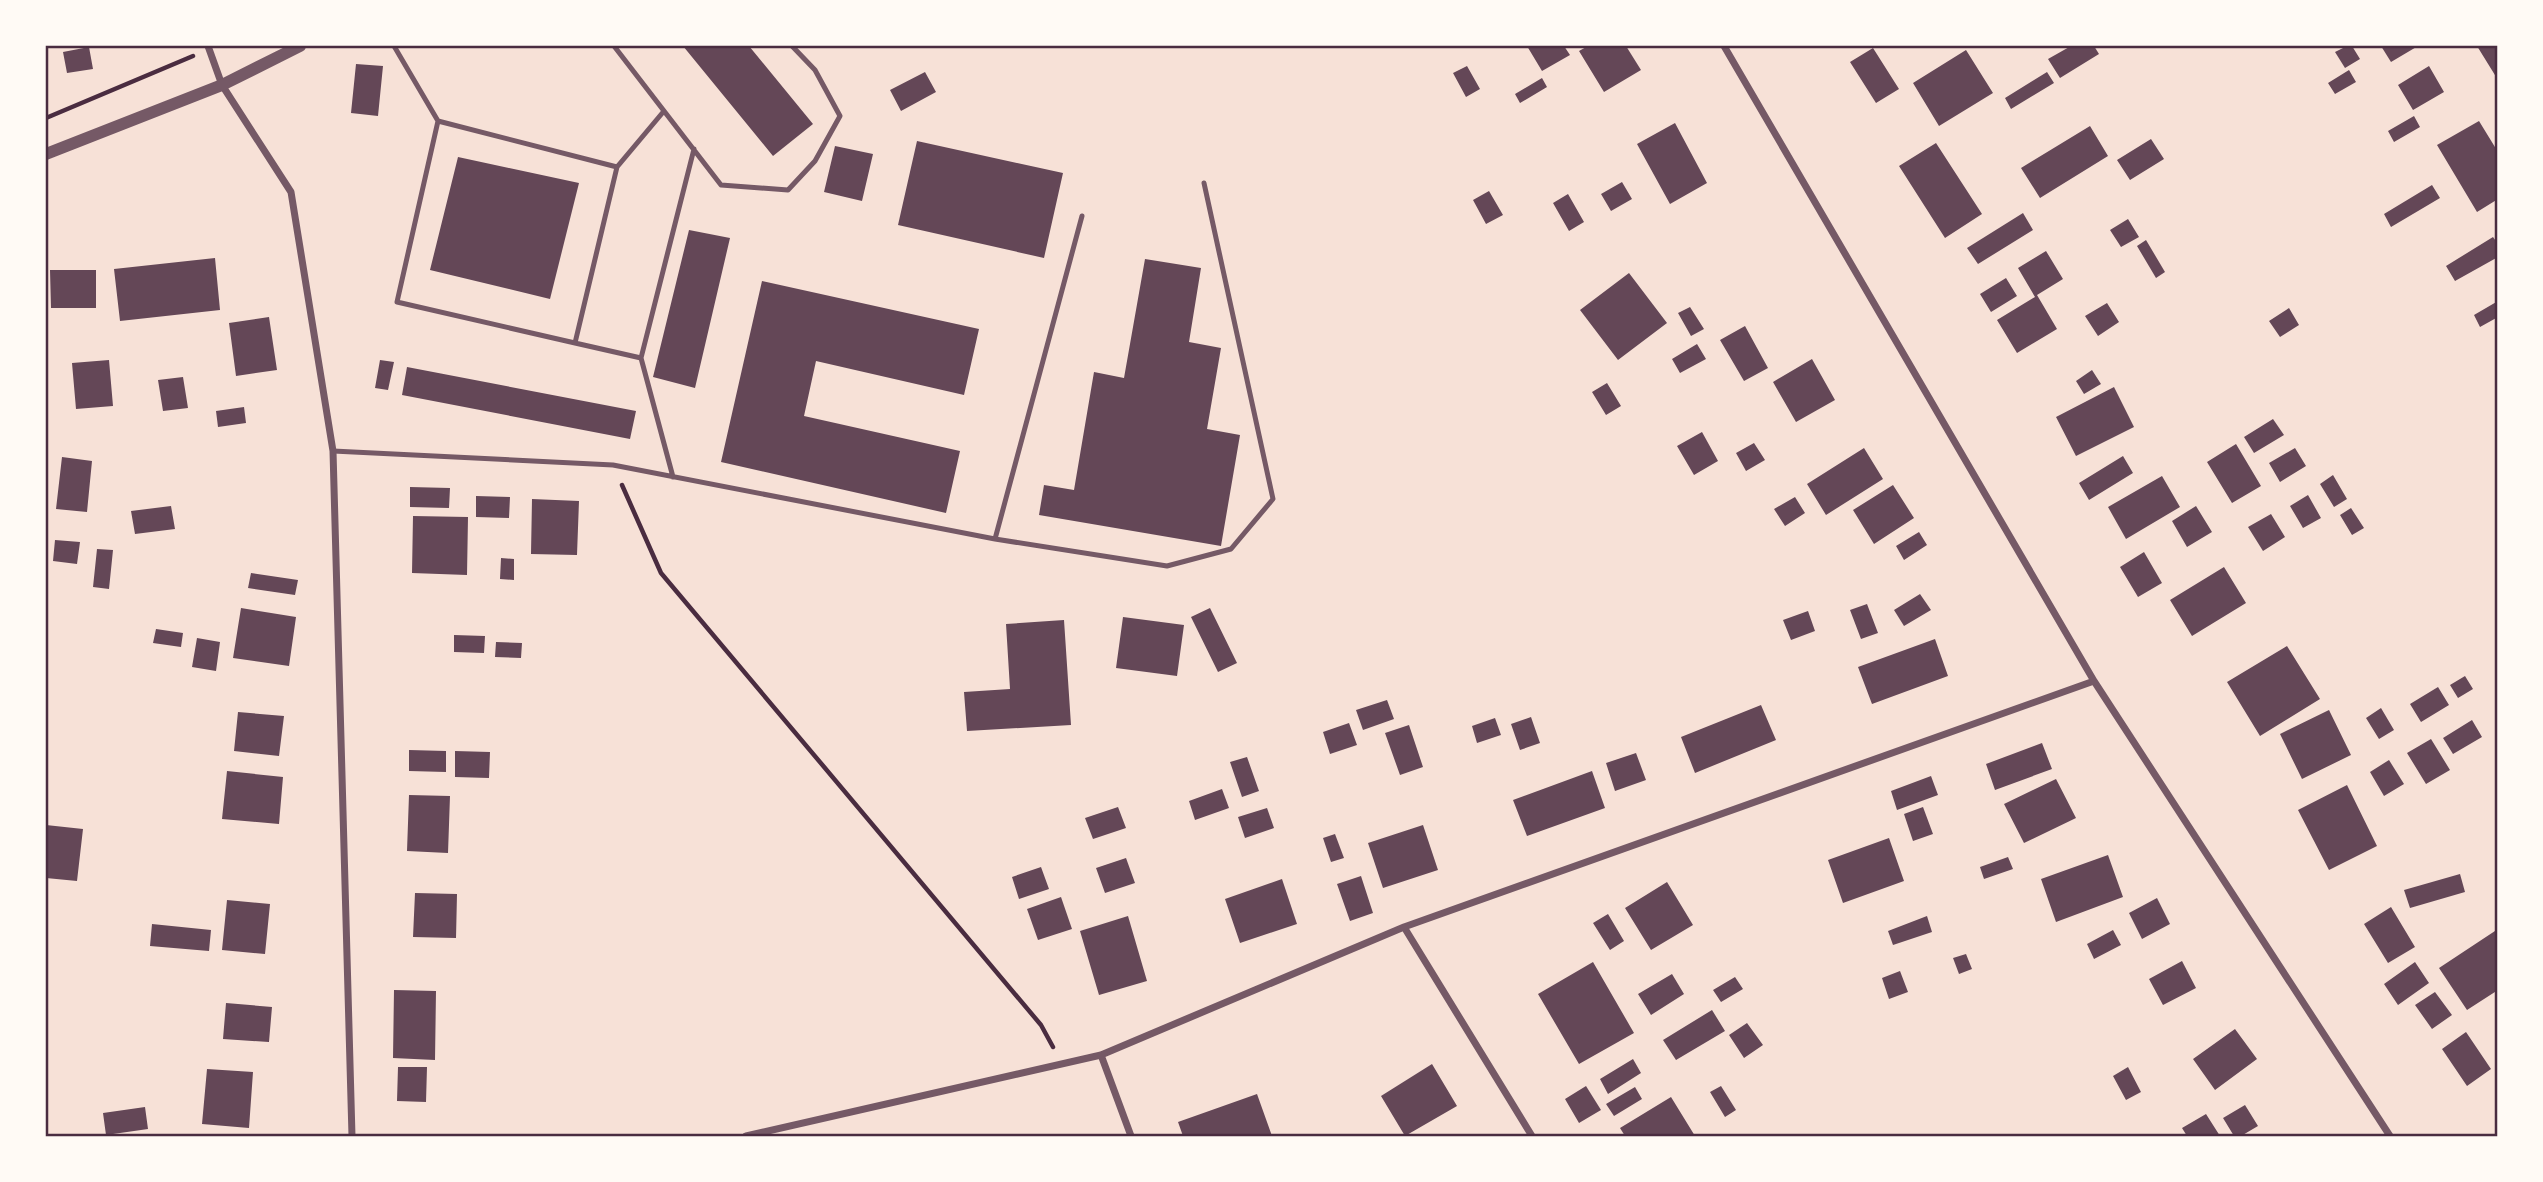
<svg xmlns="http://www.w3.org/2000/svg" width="2543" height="1182" font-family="'Source Sans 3',sans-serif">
<rect width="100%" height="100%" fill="#f7e1d7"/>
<!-- building -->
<path fill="#644757" d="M683 46H749L813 124 773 156Z
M1527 46H1564L1570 55 1542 71Z
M1588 46H1626L1641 70 1604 92 1579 51Z
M2071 46H2094L2099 54 2060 78 2048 59Z
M2347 46H2352L2360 59 2345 68 2335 52Z
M2381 46H2418L2391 62Z
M2477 46H2498V80Z
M89 47 93 69 67 73 63 52Z
M1873 48 1899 89 1876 103 1850 62Z
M1966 50 1993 93 1939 126 1913 83Z
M356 64 383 66 378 116 351 113Z
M1467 66 1480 89 1466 97 1453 73Z
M2429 66 2444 92 2413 110 2398 85Z
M2349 70 2356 82 2335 94 2328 83Z
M925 72 936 92 901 111 890 90Z
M2047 72 2054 83 2011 109 2005 98Z
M1542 78 1547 87 1520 103 1515 94Z
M2414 116 2420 127 2394 142 2388 131Z
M2479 121 2498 152V199L2477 212 2437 145Z
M1675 123 1707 183 1670 204 1637 144Z
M2090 126 2108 156 2040 198 2021 168Z
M2151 139 2164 159 2130 180 2117 160Z
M917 141 1063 173 1044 258 898 225Z
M1936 143 1982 214 1945 238 1899 166Z
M835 146 873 154 862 201 824 192Z
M458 157 579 183 550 299 430 270Z
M1622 182 1632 199 1611 211 1601 194Z
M2432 185 2440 198 2391 227 2384 214Z
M1489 191 1503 215 1486 224 1473 200Z
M1568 194 1584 222 1569 231 1553 203Z
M2023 213 2033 230 1978 264 1967 248Z
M2128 219 2139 237 2121 247 2110 230Z
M689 230 730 238 695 388 653 377Z
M2493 237 2498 244V257L2455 281 2446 266Z
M2146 240 2165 272 2156 278 2137 246Z
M2046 251 2063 279 2037 295 2057 329 2017 353 1997 320 2035 297 2018 268Z
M215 258 220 310 120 321 114 269Z
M1145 259 1201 268 1189 342 1221 348 1207 429 1240 435 1221 546 1039 515 1044 485 1074 490 1094 372 1124 378Z
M50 270H96V308H51Z
M1629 273 1667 323 1618 360 1580 310Z
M2006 278 2017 296 1991 312 1980 294Z
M762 281 979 329 964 395 816 361 804 416 960 451 946 513 721 462Z
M2498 301V317L2480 327 2474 315Z
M2107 303 2119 322 2098 336 2085 316Z
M1690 307 1704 329 1691 336 1678 313Z
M2289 308 2299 325 2280 337 2269 321Z
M269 317 277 370 236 376 229 323Z
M1745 326 1768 368 1744 381 1720 340Z
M1697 344 1706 359 1680 373 1672 359Z
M1812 359 1835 400 1796 422 1773 382Z
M109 360 113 406 76 409 72 363Z
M380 360 394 362 388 390 375 388Z
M407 367 636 411 630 439 402 395Z
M2092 370 2101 384 2084 394 2076 381Z
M183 377 188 408 163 411 158 380Z
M1607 383 1621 406 1606 415 1592 392Z
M2114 387 2134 427 2076 456 2056 417Z
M244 407 246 423 218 427 216 411Z
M2273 419 2284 435 2254 453 2244 437Z
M1702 432 1718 461 1694 475 1677 446Z
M1754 443 1765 460 1746 471 1736 453Z
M2236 444 2261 486 2232 503 2207 462Z
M1864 448 1883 479 1826 515 1807 484Z
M2295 448 2306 466 2280 482 2269 463Z
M2123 456 2133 473 2089 500 2079 483Z
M62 457 92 461 87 512 56 509Z
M2333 475 2347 499 2334 507 2320 484Z
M2162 476 2180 507 2126 539 2108 507Z
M1893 485 1914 518 1874 544 1853 510Z
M410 487 450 488 449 508 410 507Z
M2308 495 2321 518 2303 528 2290 506Z
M476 496 510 497 509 518 476 517Z
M1795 497 1805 513 1785 526 1774 509Z
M532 499 579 501 577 555 531 554Z
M171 506 175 529 135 534 131 511Z
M2196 506 2212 532 2187 547 2172 521Z
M2351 508 2364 528 2352 535 2340 515Z
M2271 514 2285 537 2263 551 2248 527Z
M413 516 468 517 467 575 412 573Z
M1919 532 1927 545 1904 560 1896 546Z
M55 540 80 542 77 564 53 561Z
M97 549 113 550 109 589 93 587Z
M2144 552 2162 583 2138 597 2120 567Z
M501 558 514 559V580L500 579Z
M2224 567 2246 603 2192 636 2170 600Z
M251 573 298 580 295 595 248 588Z
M1920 594 1931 610 1904 626 1894 610Z
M1867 604 1878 633 1861 639 1850 610Z
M241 608 296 617 289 666 233 658Z
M1210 608 1237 663 1218 672 1191 617Z
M1808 611 1815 631 1791 640 1783 620Z
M1123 617 1184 625 1177 676 1116 668Z
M1064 620 1071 725 967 731 964 692 1010 689 1006 624Z
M156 629 183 633 181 647 153 643Z
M454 635 485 636 484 653 454 652Z
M197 638 220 642 216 671 192 667Z
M1935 639 1948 676 1872 704 1858 667Z
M496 642 522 643 521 658 495 657Z
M2287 646 2320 699 2260 736 2227 682Z
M2465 676 2473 689 2458 698 2450 685Z
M2438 687 2449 705 2421 722 2410 704Z
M1387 700 1394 719 1363 730 1356 710Z
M1761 705 1776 740 1695 773 1681 737Z
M2381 708 2394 730 2379 739 2366 718Z
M2329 710 2351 755 2302 779 2280 734Z
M238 712 284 716 279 756 234 751Z
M1531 717 1540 743 1520 750 1511 724Z
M1495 718 1501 735 1477 743 1472 726Z
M2472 720 2482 737 2453 754 2443 738Z
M1349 723 1357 745 1330 754 1323 732Z
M1409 725 1423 767 1400 775 1385 733Z
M2431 739 2450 770 2426 784 2407 753Z
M2042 743 2052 769 1995 790 1986 764Z
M409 750 446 751V772L409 771Z
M455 751 490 752 489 778 455 777Z
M1636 753 1646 780 1615 791 1606 763Z
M1247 757 1259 791 1242 797 1230 762Z
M2389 760 2404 784 2384 796 2370 772Z
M227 771 283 777 279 824 222 819Z
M1592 771 1605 808 1527 836 1513 800Z
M1931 776 1938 795 1897 810 1891 791Z
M2056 779 2076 818 2024 843 2004 804Z
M2347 785 2377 846 2329 870 2298 810Z
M1222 789 1229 808 1195 820 1189 801Z
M409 795 450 796 448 853 407 851Z
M1118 807 1126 828 1093 839 1085 818Z
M1923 807 1933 834 1913 841 1904 814Z
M1267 808 1274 828 1245 838 1238 817Z
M46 825 83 829 77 881 46 878Z
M1423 825 1438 870 1383 888 1368 843Z
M1335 834 1344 858 1331 862 1323 838Z
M1889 838 1904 881 1843 903 1828 860Z
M2108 855 2123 897 2056 922 2041 879Z
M2008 857 2013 869 1984 879 1980 867Z
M1126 858 1135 883 1105 893 1096 868Z
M1041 867 1049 889 1019 899 1012 877Z
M2460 874 2465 892 2410 908 2404 890Z
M1361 876 1373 913 1350 921 1337 884Z
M1282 879 1297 924 1240 943 1225 899Z
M1667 882 1693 925 1651 950 1625 908Z
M415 893 457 894 456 938 413 937Z
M1061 897 1072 929 1038 940 1027 909Z
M2157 898 2170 924 2142 939 2129 913Z
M227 900 270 904 265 954 222 950Z
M2391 907 2415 947 2388 963 2364 924Z
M1608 914 1624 941 1610 950 1593 923Z
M1128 916 1147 981 1099 995 1080 931Z
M1927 916 1932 932 1893 945 1888 931Z
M152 924 211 930 209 951 150 946Z
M2498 929V990L2467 1010 2439 968Z
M2113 930 2121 945 2094 959 2087 944Z
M1966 954 1972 969 1959 974 1953 958Z
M2182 961 2196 988 2163 1005 2149 979Z
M1593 962 1634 1033 1579 1064 1538 994Z
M2415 962 2429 983 2398 1005 2384 984Z
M1900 971 1908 992 1889 999 1882 978Z
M1672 974 1684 994 1651 1015 1638 994Z
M1735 977 1743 989 1721 1002 1713 990Z
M394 990 436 991 435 1060 393 1058Z
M2435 992 2452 1015 2432 1029 2415 1005Z
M226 1003 272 1007 269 1042 223 1039Z
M1712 1010 1725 1031 1676 1060 1663 1040Z
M1747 1023 1763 1045 1744 1058 1729 1035Z
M2235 1029 2257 1059 2215 1090 2193 1059Z
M2466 1032 2491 1069 2467 1086 2442 1049Z
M1633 1059 1641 1073 1608 1094 1600 1079Z
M1432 1064 1457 1106 1405 1136 1381 1096Z
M398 1067H427L426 1102 397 1101Z
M2128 1067 2141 1092 2126 1100 2113 1076Z
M207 1069 253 1072 249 1128 202 1124Z
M1586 1086 1601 1110 1579 1123 1565 1099Z
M1721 1086 1736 1110 1725 1117 1710 1092Z
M1635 1087 1642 1099 1614 1116 1606 1104Z
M1257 1094 1272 1136H1183L1178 1122Z
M1671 1097 1695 1136H1625L1620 1128Z
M2245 1105 2258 1126 2241 1136H2234L2223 1118Z
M145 1107 148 1129 106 1135 103 1113Z
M2206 1114 2220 1136H2187L2182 1128Z"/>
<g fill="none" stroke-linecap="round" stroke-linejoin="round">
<!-- path -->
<path stroke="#4a2c40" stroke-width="4.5" d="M46 118 193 56
M622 485 661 573 1041 1025 1053 1047"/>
<!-- service -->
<path stroke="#755966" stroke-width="5" d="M394 46 438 121 617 167
M614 46 721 185 788 190 815 161 840 116 815 70 792 46
M438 121 397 302 575 343 617 167 664 111
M575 343 641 358 694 149
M641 358 673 477
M333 451 613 465 995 539 1167 566 1231 549 1273 499 1204 183
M995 539 1082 216"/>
<!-- minor -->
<path stroke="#755966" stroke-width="7" d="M208 46 222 85 291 192 333 451 352 1136
M1724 46 2094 681 2390 1136
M1404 927 1532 1136
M1101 1055 1131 1136
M746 1136 1101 1055 1404 927 2094 681"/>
<!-- tertiary -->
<path stroke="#755966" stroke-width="12" d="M46 154 222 85 300 46"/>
</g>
<!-- border -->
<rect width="2543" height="1182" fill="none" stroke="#fffaf5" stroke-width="94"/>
<rect x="47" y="47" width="2449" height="1088" fill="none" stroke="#4a2c40" stroke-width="2.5"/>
</svg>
